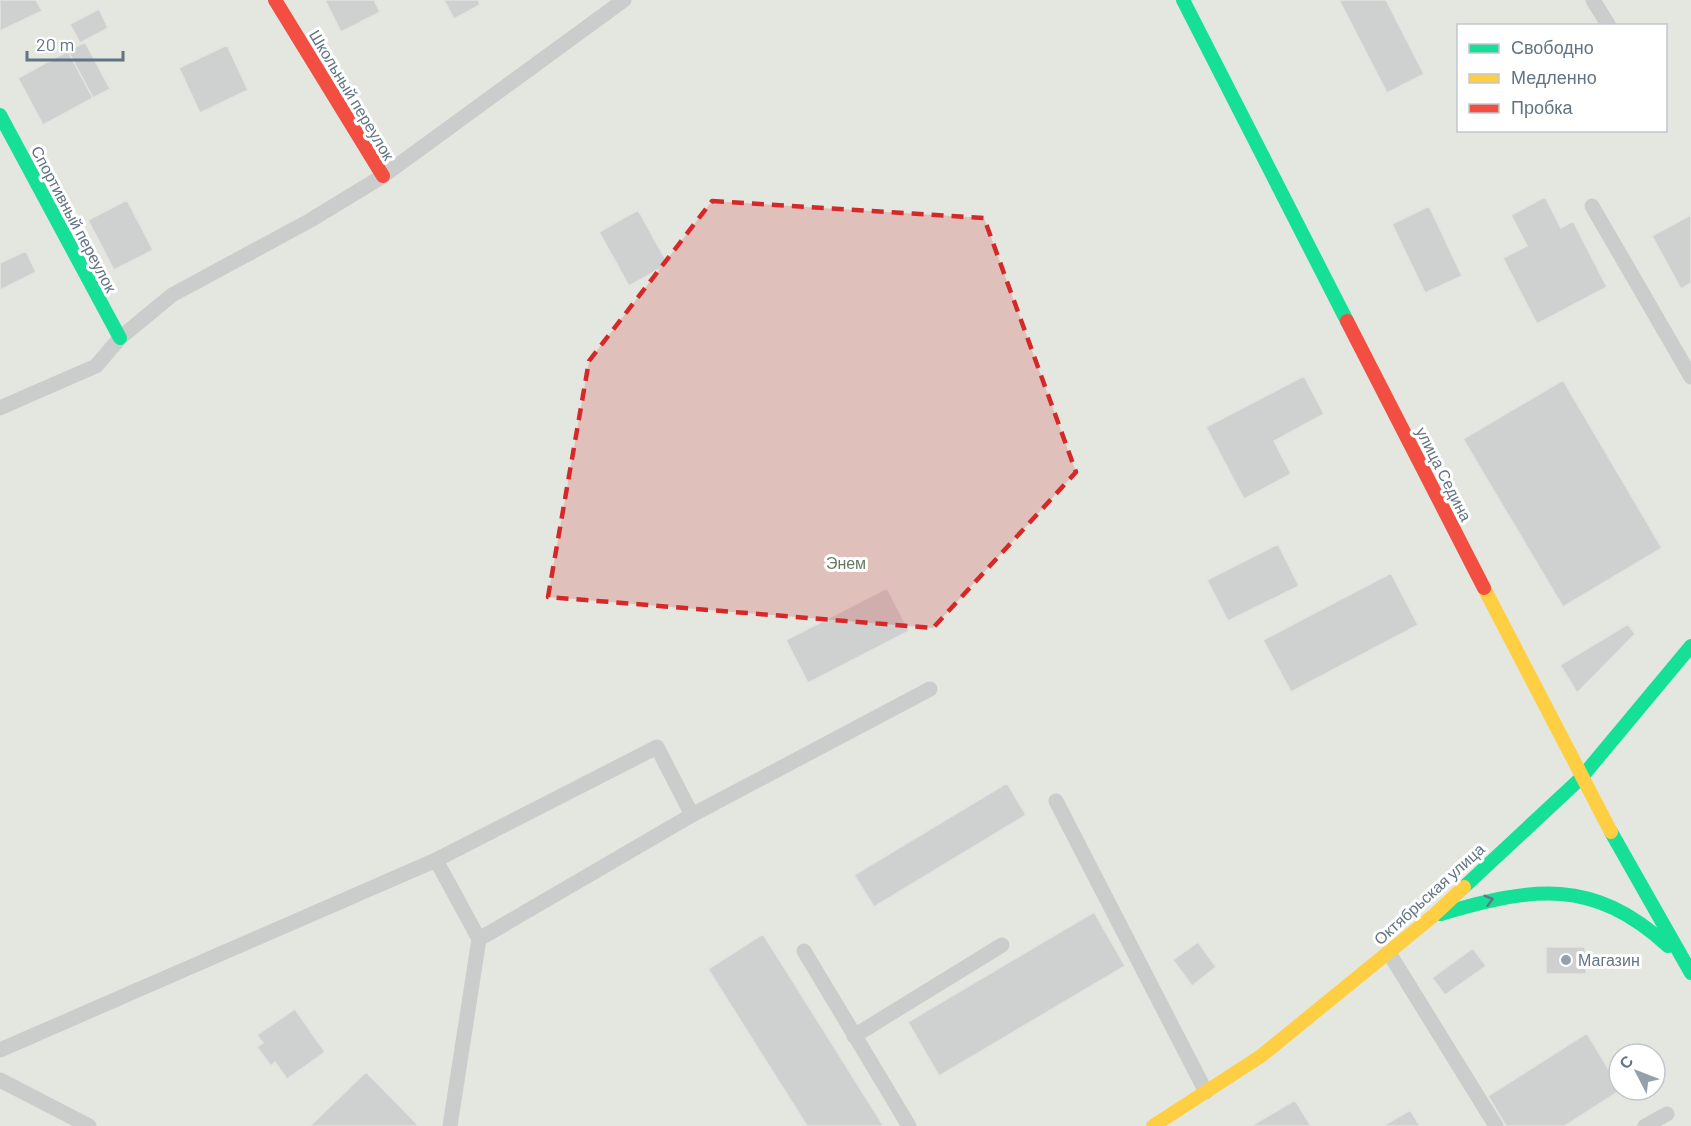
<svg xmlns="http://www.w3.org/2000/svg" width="1691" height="1126" font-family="Barlow,sans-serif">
<rect width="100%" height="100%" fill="#f4f4f1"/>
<!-- green -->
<path fill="#e3e7df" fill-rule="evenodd" d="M0 0H1691V1126H0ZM1458 26H1666V130H1458ZM1619 1054H1655V1090H1619Z"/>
<!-- building -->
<path fill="#cfd0d0" stroke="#e3e3e1" stroke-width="1.5" d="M0 0H36L42 11 0 31Z
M325 0H374L380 12 341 32Z
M444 0H478L480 5 454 19Z
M1339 0H1386L1424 74 1387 93Z
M99 9 108 28 80 43 70 24Z
M85 42 110 89 93 98 68 51Z
M227 45 248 90 200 113 179 68Z
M68 51 93 98 43 125 18 78Z
M1545 197 1561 228 1573 221 1607 287 1537 324 1503 258 1527 246 1511 215Z
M127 200 153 250 114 270 88 220Z
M1429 206 1462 276 1425 293 1392 224Z
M638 210 668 264 629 286 599 232Z
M1691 215V283L1681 289 1652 236Z
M26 251 36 272 0 290V263Z
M1304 376 1324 414 1274 441 1291 474 1244 499 1206 427Z
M1563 380 1662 548 1563 607 1463 439Z
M1278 544 1299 586 1228 621 1207 580Z
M1391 573 1418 625 1291 692 1263 640Z
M887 588 909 631 808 683 786 640Z
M1628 624 1635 634 1577 693 1560 665Z
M1007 783 1026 815 874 907 854 875Z
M1094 912 1125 966 939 1076 908 1022Z
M763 934 883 1125 881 1126H807L708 969Z
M1198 942 1216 967 1192 986 1173 960Z
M1546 947H1585L1586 974H1546Z
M1473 948 1486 966 1445 995 1432 978Z
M295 1009 325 1052 287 1079 275 1062 271 1066 257 1047 263 1043 257 1035Z
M1587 1033 1621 1090 1565 1126H1506L1488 1096Z
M366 1072 419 1126H310Z
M1295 1100 1311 1126H1251Z
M1410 1110 1420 1126H1383Z"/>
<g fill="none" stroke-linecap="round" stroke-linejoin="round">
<!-- lane -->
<path stroke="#cbcdcd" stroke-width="15" d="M1593 0 1609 26
M1592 206 1691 377
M0 408 96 366 120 338 172 295 309 221 383 176 624 0
M1056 801 1206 1092
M436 860 657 747 692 815
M479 939 692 815 930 689
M804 951 909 1126
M1389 953 1496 1126
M854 1036 1002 945
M0 1050 436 860 479 939 450 1126
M0 1080 89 1126
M1645 1126 1667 1114"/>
<!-- fast -->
<path stroke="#16e098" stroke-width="14" d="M1183 0 1347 321
M0 115 120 338
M1611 832 1691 973
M1464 887 1581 778 1691 646
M1441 914C1532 887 1593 877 1668 946"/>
<!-- slow -->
<path stroke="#ffcf43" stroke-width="14" d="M1484 588 1611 832
M1153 1126 1261 1056 1433 916 1464 887"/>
<!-- jam -->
<path stroke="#f24e42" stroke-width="14" d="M275 0 383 176
M1347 321 1484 588"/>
</g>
<!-- one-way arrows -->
<defs><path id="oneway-chevron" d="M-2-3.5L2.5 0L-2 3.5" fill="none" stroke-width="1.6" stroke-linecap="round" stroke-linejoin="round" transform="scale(1.5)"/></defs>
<use stroke="#5e7984" href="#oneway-chevron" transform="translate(1489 900) rotate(-16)"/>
<!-- marked area -->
<path fill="#d62828" fill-opacity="0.2" stroke="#d62828" stroke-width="4.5" stroke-dasharray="12 8" stroke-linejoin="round" d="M712 201 984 218 1076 472 933 628 548 597 589 361Z"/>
<!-- markers -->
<circle fill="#95a1aa" stroke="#fff" stroke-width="2" cx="1566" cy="960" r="6"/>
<g text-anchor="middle" stroke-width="6" stroke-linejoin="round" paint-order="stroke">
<!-- street labels -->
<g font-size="16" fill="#627483" stroke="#fff">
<text transform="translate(352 95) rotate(59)" y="6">Школьный переулок</text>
<text transform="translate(74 219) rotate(62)" y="6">Спортивный переулок</text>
<text transform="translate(1444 474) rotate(63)" y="6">улица Седина</text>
<text transform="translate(1429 894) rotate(-42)" y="6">Октябрьская улица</text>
</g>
<!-- park labels -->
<g font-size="16" fill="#657a61" stroke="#fff">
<text x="846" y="569">Энем</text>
</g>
<!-- poi labels -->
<g font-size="16" fill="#627483" stroke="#fff" text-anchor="start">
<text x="1578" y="966">Магазин</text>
</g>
</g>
<!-- legend -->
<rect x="1457" y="24" width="210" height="108" fill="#ffffff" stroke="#c0c7cd" stroke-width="1.5"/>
<rect x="1469" y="44" width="30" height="9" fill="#16e098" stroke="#c0c7cd" stroke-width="1.5"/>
<text x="1511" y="54" font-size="18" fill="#627483">Свободно</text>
<rect x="1469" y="74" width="30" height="9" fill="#ffcf43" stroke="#c0c7cd" stroke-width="1.5"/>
<text x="1511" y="84" font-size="18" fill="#627483">Медленно</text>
<rect x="1469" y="104" width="30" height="9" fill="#f24e42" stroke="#c0c7cd" stroke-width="1.5"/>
<text x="1511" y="114" font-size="18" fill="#627483">Пробка</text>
<!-- north arrow -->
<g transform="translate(1637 1072) rotate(312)"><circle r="28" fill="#ffffff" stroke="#c0c7cd" stroke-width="1.5"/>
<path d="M0-4.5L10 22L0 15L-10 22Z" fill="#95a1aa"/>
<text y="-9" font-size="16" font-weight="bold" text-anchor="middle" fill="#627483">С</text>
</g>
<!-- scale -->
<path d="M27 51v9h96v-9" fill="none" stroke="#627483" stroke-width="3"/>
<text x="36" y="51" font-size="18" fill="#627483" stroke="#ffffff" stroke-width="4.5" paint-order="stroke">20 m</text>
</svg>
